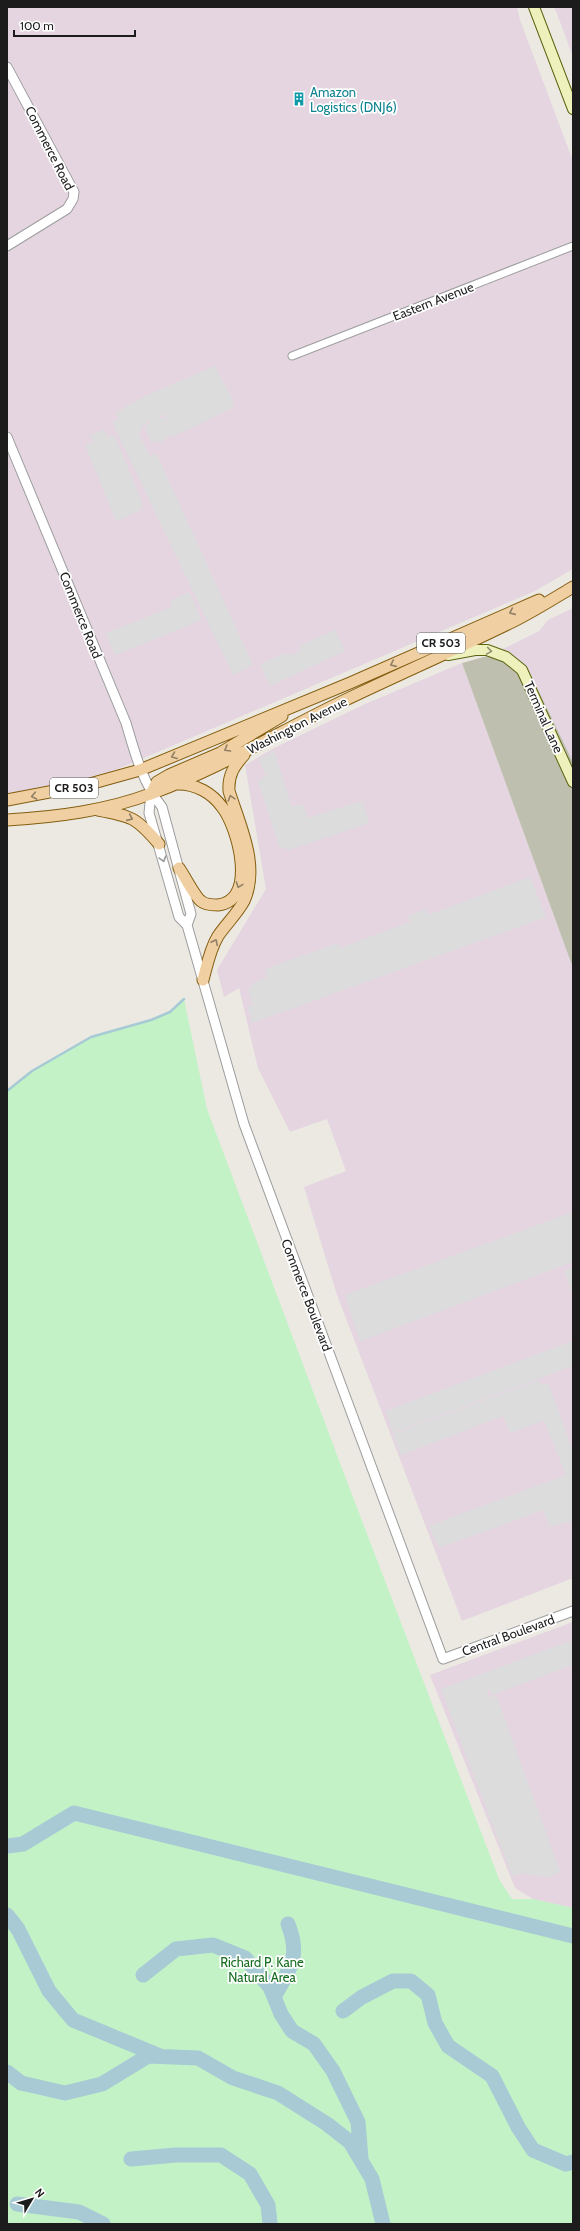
<svg xmlns="http://www.w3.org/2000/svg" width="580" height="2231" font-family="Cabin,sans-serif">
<rect width="100%" height="100%" fill="#ece9e2"/>
<!-- industrial -->
<path fill="#e4d5e1" d="M7 7H517L520 20 573 161V569L535 591 118 769 50 788 7 795Z
M554 7H573V57L556 11Z
M573 608V762L529 671 491 655 539 631 548 620Z
M462 663 573 968V1578L462 1621 337 1295 304 1187 346 1171 327 1119 290 1132 258 1068 239 988 224 997 217 970 266 889 245 765 272 749 365 704Z
M573 1622V1908L533 1899 515 1888 430 1675Z"/>
<!-- construction -->
<path fill="#bfbfaf" d="M491 655 529 671 573 762V968L462 663Z"/>
<!-- park -->
<path fill="#c3f2c7" d="M184 999 207 1109 343 1471 499 1879 512 1899H533L573 1908V2224H7V1091L32 1071 91 1037 151 1020 170 1012Z"/>
<!-- parking -->
<path fill="#dcdcdc" d="M215 366 233 400V408L174 436 165 415H161L159 419 165 417 173 434 159 443 157 441 152 443 144 426 150 423 149 421 143 425 139 435 150 456 156 453 253 665 233 675 112 422 119 419 115 413 145 396Z
M104 430 108 437 115 436 143 505 139 511 116 521 85 445 93 442 90 435Z
M189 592 202 620 115 655 106 633 172 607 170 601Z
M335 630 345 651 270 686 260 665 284 653 291 655 298 652 301 645Z
M274 751 292 807 303 804 308 818 362 801 369 823 289 850 279 846 258 781 266 776 259 759Z
M530 877 546 917 252 1023 248 1007 253 1005 248 989 254 983 268 977 265 969 338 943 340 948 410 922 408 916 425 909 428 915Z
M573 1212V1262L360 1341 345 1295Z
M573 1267V1296L564 1271Z
M573 1341V1366L392 1433 386 1411Z
M539 1380 541 1385 548 1383 573 1451V1528L570 1521 550 1527 543 1510 439 1548 429 1526 566 1475 544 1420 510 1433 503 1416 401 1455 393 1434Z
M573 1640V1665L492 1695 489 1689 487 1690 489 1698 496 1695 560 1871 549 1878 522 1873 512 1876 441 1689Z"/>
<g fill="none" stroke-linecap="round" stroke-linejoin="round">
<!-- stream -->
<path stroke="#a7cad5" stroke-width="2.5" d="M7 1091 32 1071 91 1037 151 1020 170 1012 184 999"/>
<!-- river -->
<path stroke="#a7cad5" stroke-width="15" d="M7 1846 23 1844 74 1813 573 1936
M7 1915 18 1929 49 1991 73 2020 160 2056
M143 1975 176 1949 213 1945 245 1958 270 1987 281 2014 292 2031 314 2044 333 2071 358 2122 361 2158
M274 1997C290 1968 301 1957 288 1924
M343 2011 362 1997 393 1981H411L428 1995 435 2023 448 2046 492 2076 518 2127 533 2150 566 2164 573 2162
M7 2072 21 2083 65 2093 102 2084 148 2056 198 2058 233 2078 278 2093 327 2124 350 2142 372 2179 383 2224
M131 2159 176 2155H221L250 2174 268 2205 270 2224
M17 2204 79 2212 103 2224"/>
<!-- minor casing -->
<g stroke="#9d9d9d" stroke-width="9">
<path id="minor" d="M292 356 573 246"/>
</g>
<!-- tertiary casing -->
<g stroke="#9d9d9d" stroke-width="11">
<path id="tertiary" d="M7 67 74 192 73 199 67 209 7 246
M7 437 126 723C135 753 142 782 162 807L191 914 187 925
M151 794 149 813 179 917 187 925 244 1124 443 1659 573 1611"/>
</g>
<!-- secondary casing -->
<g stroke="#5b6511" stroke-width="12">
<path id="secondary" d="M534 7 573 109
M448 655 475 650H487L506 657 522 670 573 782"/>
</g>
<!-- primary casing -->
<g stroke="#835e10" stroke-width="13">
<path id="primary" d="M178 784C196 784 212 793 222 807 238 827 258 900 218 905 213 905 205 905 201 901 195 897 184 875 179 868
M151 794 157 782 169 775 220 753 282 716
M7 800 86 785 140 770 350 683 539 600
M98 810C131 816 136 817 159 844
M7 820C56 817 106 811 153 793 217 769 276 734 337 704 395 676 455 650 514 621 534 611 553 599 573 587
M203 980C207 965 210 949 218 936 226 924 237 914 244 901 260 866 240 826 229 791 228 775 234 766 244 755"/>
</g>
<!-- minor -->
<use href="#minor" stroke="#fff" stroke-width="7"/>
<!-- tertiary -->
<use href="#tertiary" stroke="#fff" stroke-width="9"/>
<!-- secondary -->
<use href="#secondary" stroke="#eef1bb" stroke-width="10"/>
<!-- primary -->
<use href="#primary" stroke="#f0d0a3" stroke-width="11"/>
</g>
<!-- one-way arrows -->
<defs><path id="oneway-chevron" d="M-2-3.5L2.5 0L-2 3.5" fill="none" stroke-width="1.6" stroke-linecap="round" stroke-linejoin="round"/></defs>
<g stroke="#917f66">
<use href="#oneway-chevron" transform="translate(512 612) rotate(156)"/>
<use href="#oneway-chevron" transform="translate(393 664) rotate(156)"/>
<use href="#oneway-chevron" transform="translate(227 749) rotate(150)"/>
<use href="#oneway-chevron" transform="translate(174 756) rotate(158)"/>
<use href="#oneway-chevron" transform="translate(34 796) rotate(169)"/>
<use href="#oneway-chevron" transform="translate(231 798) rotate(-107)"/>
<use href="#oneway-chevron" transform="translate(130 818) rotate(24)"/>
<use href="#oneway-chevron" transform="translate(239 885) rotate(110)"/>
<use href="#oneway-chevron" transform="translate(215 942) rotate(-64)"/>
</g>
<use stroke="#909173" href="#oneway-chevron" transform="translate(489 651) rotate(9)"/>
<use stroke="#999" href="#oneway-chevron" transform="translate(163 859) rotate(74)"/>
<!-- icons -->
<defs>
<g id="building-bare" transform="scale(1.08)"><path d="M-4-6H4V6H1V3H-1V6H-4ZM-2.5-4.3h1.7v1.8h-1.7ZM.8-4.3h1.7v1.8H.8ZM-2.5-1h1.7V.8h-1.7ZM.8-1h1.7V.8H.8Z" fill="#0f9aa8" stroke="#fff" stroke-width="2.5" paint-order="stroke"/></g>
</defs>
<g fill-rule="evenodd">
<use href="#building-bare" x="299" y="99"/>
</g>
<g text-anchor="middle" stroke-width="3.5" stroke-linejoin="round" paint-order="stroke">
<!-- shield labels -->
<g fill="#fff" stroke="#606060" stroke-width="1">
<rect x="417" y="633" width="48" height="20" rx="3"/>
<rect x="50" y="778" width="48" height="20" rx="3"/>
</g>
<g font-size="12" font-weight="bold" fill="#1c1c1c">
<text x="441" y="647">CR 503</text>
<text x="74" y="792">CR 503</text>
</g>
<!-- culture labels -->
<g font-size="13" fill="#0d838f" stroke="#fff" text-anchor="start">
<text x="310" y="97">Amazon<tspan x="310" dy="15">Logistics (DNJ6)</tspan></text>
</g>
<!-- street labels -->
<g font-size="13" fill="#1c1c1c" stroke="#fff">
<text transform="translate(50 148) rotate(63)" y="5">Commerce Road</text>
<text transform="translate(433 301) rotate(-21)" y="5">Eastern Avenue</text>
<text transform="translate(81 615) rotate(68)" y="5">Commerce Road</text>
<text transform="translate(544 717) rotate(66)" y="5">Terminal Lane</text>
<text transform="translate(297 725) rotate(-27)" y="5">Washington Avenue</text>
<text transform="translate(307 1295) rotate(69)" y="5">Commerce Boulevard</text>
<text transform="translate(508 1635) rotate(-20)" y="5">Central Boulevard</text>
</g>
<!-- park labels -->
<g font-size="13" fill="#176c1f" stroke="#fff">
<text x="262" y="1967">Richard P. Kane<tspan x="262" dy="15">Natural Area</tspan></text>
</g>
</g>
<!-- border -->
<rect width="580" height="2231" fill="none" stroke="#1c1c1c" stroke-width="16"/>
<!-- north arrow -->
<g transform="translate(32 2199) rotate(52)" stroke="#ffffff" stroke-width="3" paint-order="stroke">
<path d="M0-3L7 15L0 10L-7 15Z" fill="#1c1c1c"/>
<text y="-6" font-size="11" font-weight="bold" text-anchor="middle" fill="#1c1c1c">N</text>
</g>
<!-- scale -->
<path d="M14 30v6h121v-6" fill="none" stroke="#1c1c1c" stroke-width="2"/>
<text x="20" y="30" font-size="12" fill="#1c1c1c" stroke="#ffffff" stroke-width="3" paint-order="stroke">100 m</text>
</svg>
